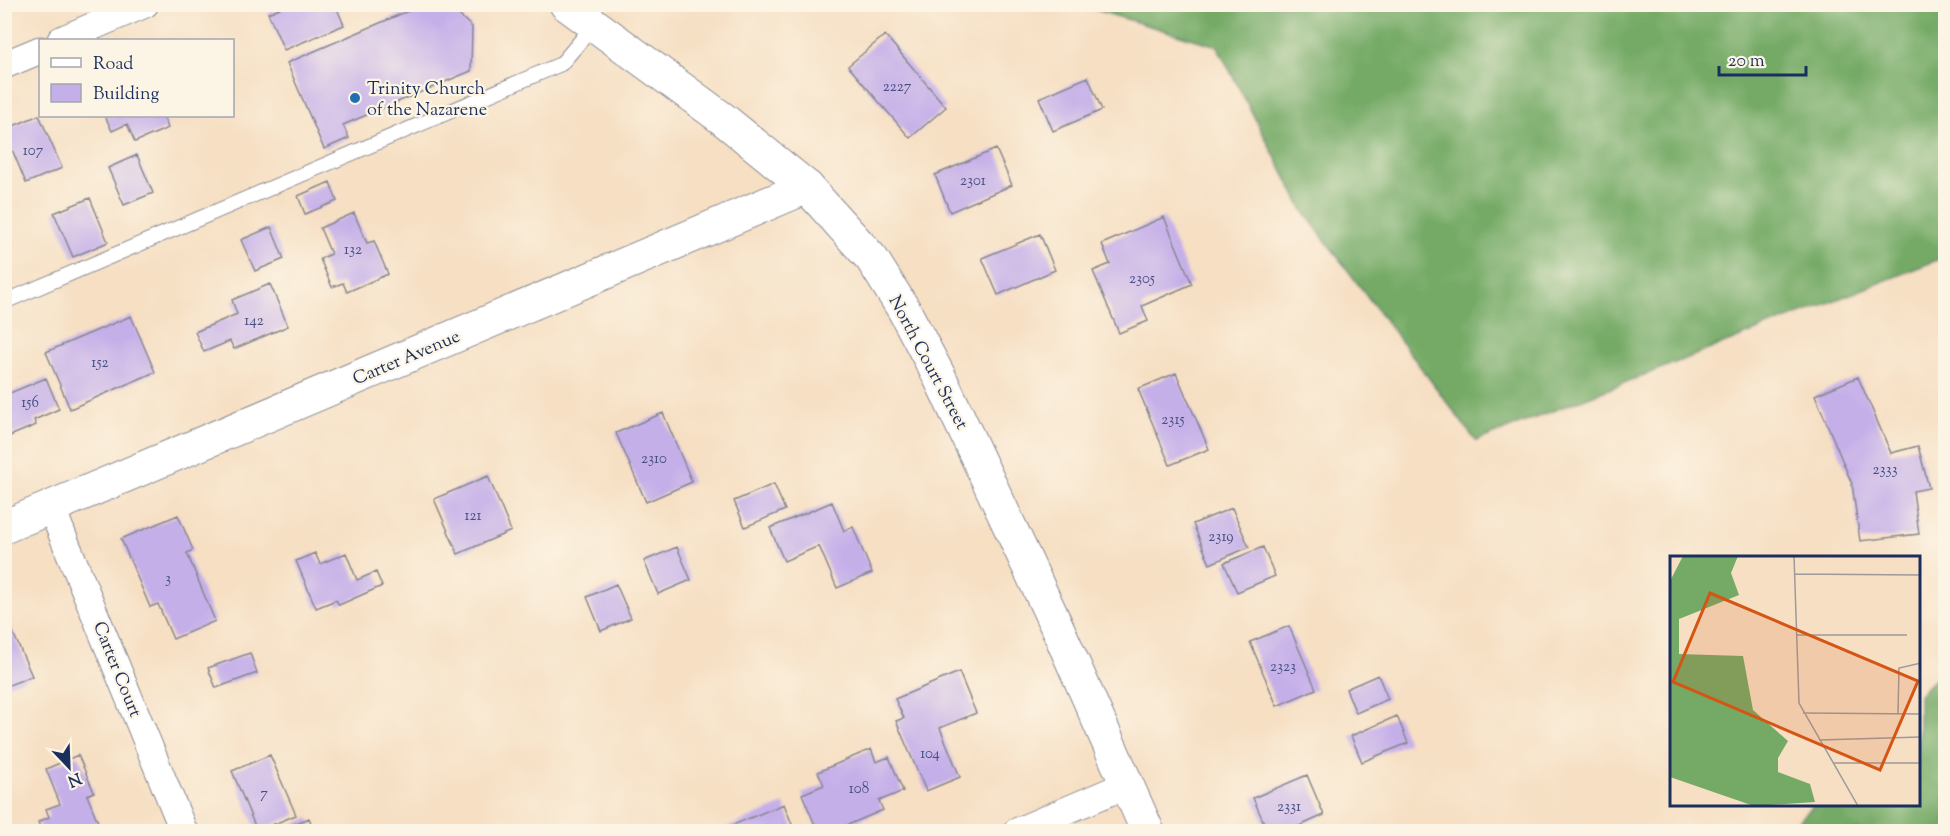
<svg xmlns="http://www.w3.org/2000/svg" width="1950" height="836" font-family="'Sorts Mill Goudy',serif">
<rect width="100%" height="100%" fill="#fcf5e5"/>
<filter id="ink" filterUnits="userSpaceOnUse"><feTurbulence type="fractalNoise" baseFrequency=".0167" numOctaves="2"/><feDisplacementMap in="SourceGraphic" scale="12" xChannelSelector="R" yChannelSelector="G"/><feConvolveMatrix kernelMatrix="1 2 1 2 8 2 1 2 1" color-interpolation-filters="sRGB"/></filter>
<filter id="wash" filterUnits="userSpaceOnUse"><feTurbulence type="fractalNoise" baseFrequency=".008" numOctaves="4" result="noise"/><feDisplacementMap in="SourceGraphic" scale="24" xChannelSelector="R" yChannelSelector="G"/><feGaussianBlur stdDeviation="1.35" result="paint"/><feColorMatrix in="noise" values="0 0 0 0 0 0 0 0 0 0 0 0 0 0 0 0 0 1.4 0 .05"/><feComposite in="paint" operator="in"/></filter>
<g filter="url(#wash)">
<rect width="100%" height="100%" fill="#f6dfc3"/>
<!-- forest -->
<path fill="#74aa66" stroke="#486c62" stroke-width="1.5" d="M1079 5H1945V257L1476 441 1304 212 1217 46Z
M1945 669V831H1789L1814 805 1918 804 1919 694Z"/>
<g id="blocks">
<!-- building -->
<path fill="#c5afe9" d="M289 4H335L344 25 284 50 268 13Z
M424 4H447L472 27 471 71 343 125 349 138 324 149 287 63Z
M885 35 946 107 910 138 848 66Z
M1088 77 1102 110 1053 131 1039 98Z
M39 115 62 168 26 183 4 130Z
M105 116H163L168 128 135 142 127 124 112 131Z
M996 149 1012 185 950 212 935 175Z
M137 155 153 193 124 205 108 168Z
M330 182 337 201 305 214 298 196Z
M90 198 108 242 73 257 54 213Z
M354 213 367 243 374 241 388 274 347 292 343 283 332 287 320 259 331 254 320 228Z
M1164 217 1192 284 1142 306 1148 321 1119 333 1093 271 1110 264 1102 244Z
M271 227 284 259 255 271 241 240Z
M1040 234 1055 270 998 295 982 258Z
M270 284 288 326 234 349 230 341 204 352 195 332 237 314 232 300Z
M131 316 155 372 70 409 46 352Z
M1176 373 1209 449 1170 465 1138 389Z
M1858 377 1891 453 1918 446 1929 488 1913 491 1919 534 1860 541 1852 484 1815 395Z
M46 378 59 409 34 420 36 425 5 438V395Z
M663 413 692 482 646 502 616 433Z
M488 476 511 531 458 554 434 499Z
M774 484 785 510 745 527 734 501Z
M832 502 844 531 853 527 872 573 837 588 819 546 784 561 770 528Z
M1232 508 1249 547 1210 564 1193 524Z
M178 515 193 550 187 553 215 621 173 639 158 604 150 607 121 539Z
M677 547 691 580 658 594 644 561Z
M1263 547 1275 576 1237 592 1224 563Z
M315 553 320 564 346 553 357 580 376 572 382 586 339 605 336 600 316 608 296 561Z
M616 584 631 618 601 631 587 597Z
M4 612 32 676 4 687Z
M1289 626 1316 689 1277 706 1250 642Z
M250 653 257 673 216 688 208 668Z
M959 672 976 713 940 728 960 777 926 791 896 721 904 718 895 699Z
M1378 675 1388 699 1356 713 1346 689Z
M1397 716 1408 743 1362 762 1351 736Z
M871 749 876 762 889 757 903 791 879 801 883 810 831 832H818L802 794 824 785 818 772Z
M78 755 94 792 87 795 102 832H42L38 822 49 817 46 809 60 804 46 769Z
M270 755 296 815 257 831 232 771Z
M1307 775 1324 815 1286 832H1268L1253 798Z
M784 804 795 832H718V831Z
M309 818 315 832H277V831Z"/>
</g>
</g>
<g filter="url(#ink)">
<use href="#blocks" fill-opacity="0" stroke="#888790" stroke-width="1.5"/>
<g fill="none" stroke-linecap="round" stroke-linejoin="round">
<!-- service casing -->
<g stroke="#888790" stroke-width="16">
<path id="service" d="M4 302 561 64 595 24"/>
</g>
<!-- minor casing -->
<g stroke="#888790" stroke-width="29">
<path id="minor" d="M61 40 145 4
M4 65 40 50
M51 507 184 832
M1016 832 1128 784"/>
</g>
<!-- tertiary casing -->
<g stroke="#888790" stroke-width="35">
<path id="tertiary" d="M4 527 807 187"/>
</g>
<!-- secondary casing -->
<g stroke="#888790" stroke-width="35">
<path id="secondary" d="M566 4 723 119 807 187 872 259 904 310 940 378 1057 627 1148 832"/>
</g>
<!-- service -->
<use href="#service" stroke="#fff" stroke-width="14"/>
<!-- minor -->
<use href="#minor" stroke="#fff" stroke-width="27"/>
<!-- tertiary -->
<use href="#tertiary" stroke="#fff" stroke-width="33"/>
<!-- secondary -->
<use href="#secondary" stroke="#fff" stroke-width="33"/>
</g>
</g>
<!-- markers -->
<circle fill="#1f6fb2" stroke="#fcf5e5" stroke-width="2" cx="355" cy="98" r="6"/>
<g text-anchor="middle" stroke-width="4.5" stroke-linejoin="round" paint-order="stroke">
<!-- number labels -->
<g font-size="15" fill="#464f81">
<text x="897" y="91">2227</text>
<text x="33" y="155">107</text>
<text x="973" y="185">2301</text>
<text x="353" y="254">132</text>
<text x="1142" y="283">2305</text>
<text x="254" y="325">142</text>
<text x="100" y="367">152</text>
<text x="30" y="407">156</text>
<text x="1173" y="424">2315</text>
<text x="654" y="463">2310</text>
<text x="1885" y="474">2333</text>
<text x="473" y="520">121</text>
<text x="1221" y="541">2319</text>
<text x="168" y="583">3</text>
<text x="1283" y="671">2323</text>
<text x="930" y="758">104</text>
<text x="859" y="793">108</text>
<text x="264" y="798">7</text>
<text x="1289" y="811">2331</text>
</g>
<!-- poi labels -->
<g font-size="18" fill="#1b2f5e" stroke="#fcf5e5" text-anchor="start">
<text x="367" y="94">Trinity Church<tspan x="367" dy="21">of the Nazarene</tspan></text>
</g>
<!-- street labels -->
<g font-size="18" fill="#1b2f5e" stroke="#fcf5e5">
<text transform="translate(406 357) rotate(-23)" y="6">Carter Avenue</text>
<text transform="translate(929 362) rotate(62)" y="6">North Court Street</text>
<text transform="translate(118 669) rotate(68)" y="6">Carter Court</text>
</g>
</g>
<!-- overview -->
<g transform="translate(1670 556)">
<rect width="250" height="250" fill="#f6dfc3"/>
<path d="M13 0H68L61 17 69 39 9 63V98L73 100 83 154 118 185 108 202V216L140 228 145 246 84 250 0 221V25Z" fill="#74aa66"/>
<path fill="none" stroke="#9e999b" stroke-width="1.5" d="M124 0 129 147 188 250M124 18 251 19M126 79H237M133 157 251 158M228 157 229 112 251 107M149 184 251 181M163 207H251"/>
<path fill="#d45514" fill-opacity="0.15" stroke="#d45514" stroke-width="3" d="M40 37 248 125 210 214 3 126Z"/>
<rect width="250" height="250" fill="none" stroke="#1b2f5e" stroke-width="3"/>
</g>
<!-- margin -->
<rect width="1950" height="836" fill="none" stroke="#fcf5e5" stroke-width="24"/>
<!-- legend -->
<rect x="39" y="39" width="195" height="78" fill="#fcf5e5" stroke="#a2a6af" stroke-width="1.5"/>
<rect x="51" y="58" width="30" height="9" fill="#ffffff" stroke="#a2a6af" stroke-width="1.5"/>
<text x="93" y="69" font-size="18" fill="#1b2f5e">Road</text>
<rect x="51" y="84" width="30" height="18" fill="#c5afe9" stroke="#a2a6af" stroke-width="1.5"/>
<text x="93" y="99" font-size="18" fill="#1b2f5e">Building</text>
<!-- north arrow -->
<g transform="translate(69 767) rotate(157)" stroke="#fcf5e5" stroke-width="4.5" paint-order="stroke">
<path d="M0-4.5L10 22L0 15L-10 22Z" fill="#1b2f5e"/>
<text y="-9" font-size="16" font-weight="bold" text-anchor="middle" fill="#1b2f5e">N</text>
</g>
<!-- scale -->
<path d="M1719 66v9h87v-9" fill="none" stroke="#1b2f5e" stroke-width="3"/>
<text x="1728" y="66" font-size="18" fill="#1b2f5e" stroke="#fcf5e5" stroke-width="4.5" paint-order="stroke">20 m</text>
</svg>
